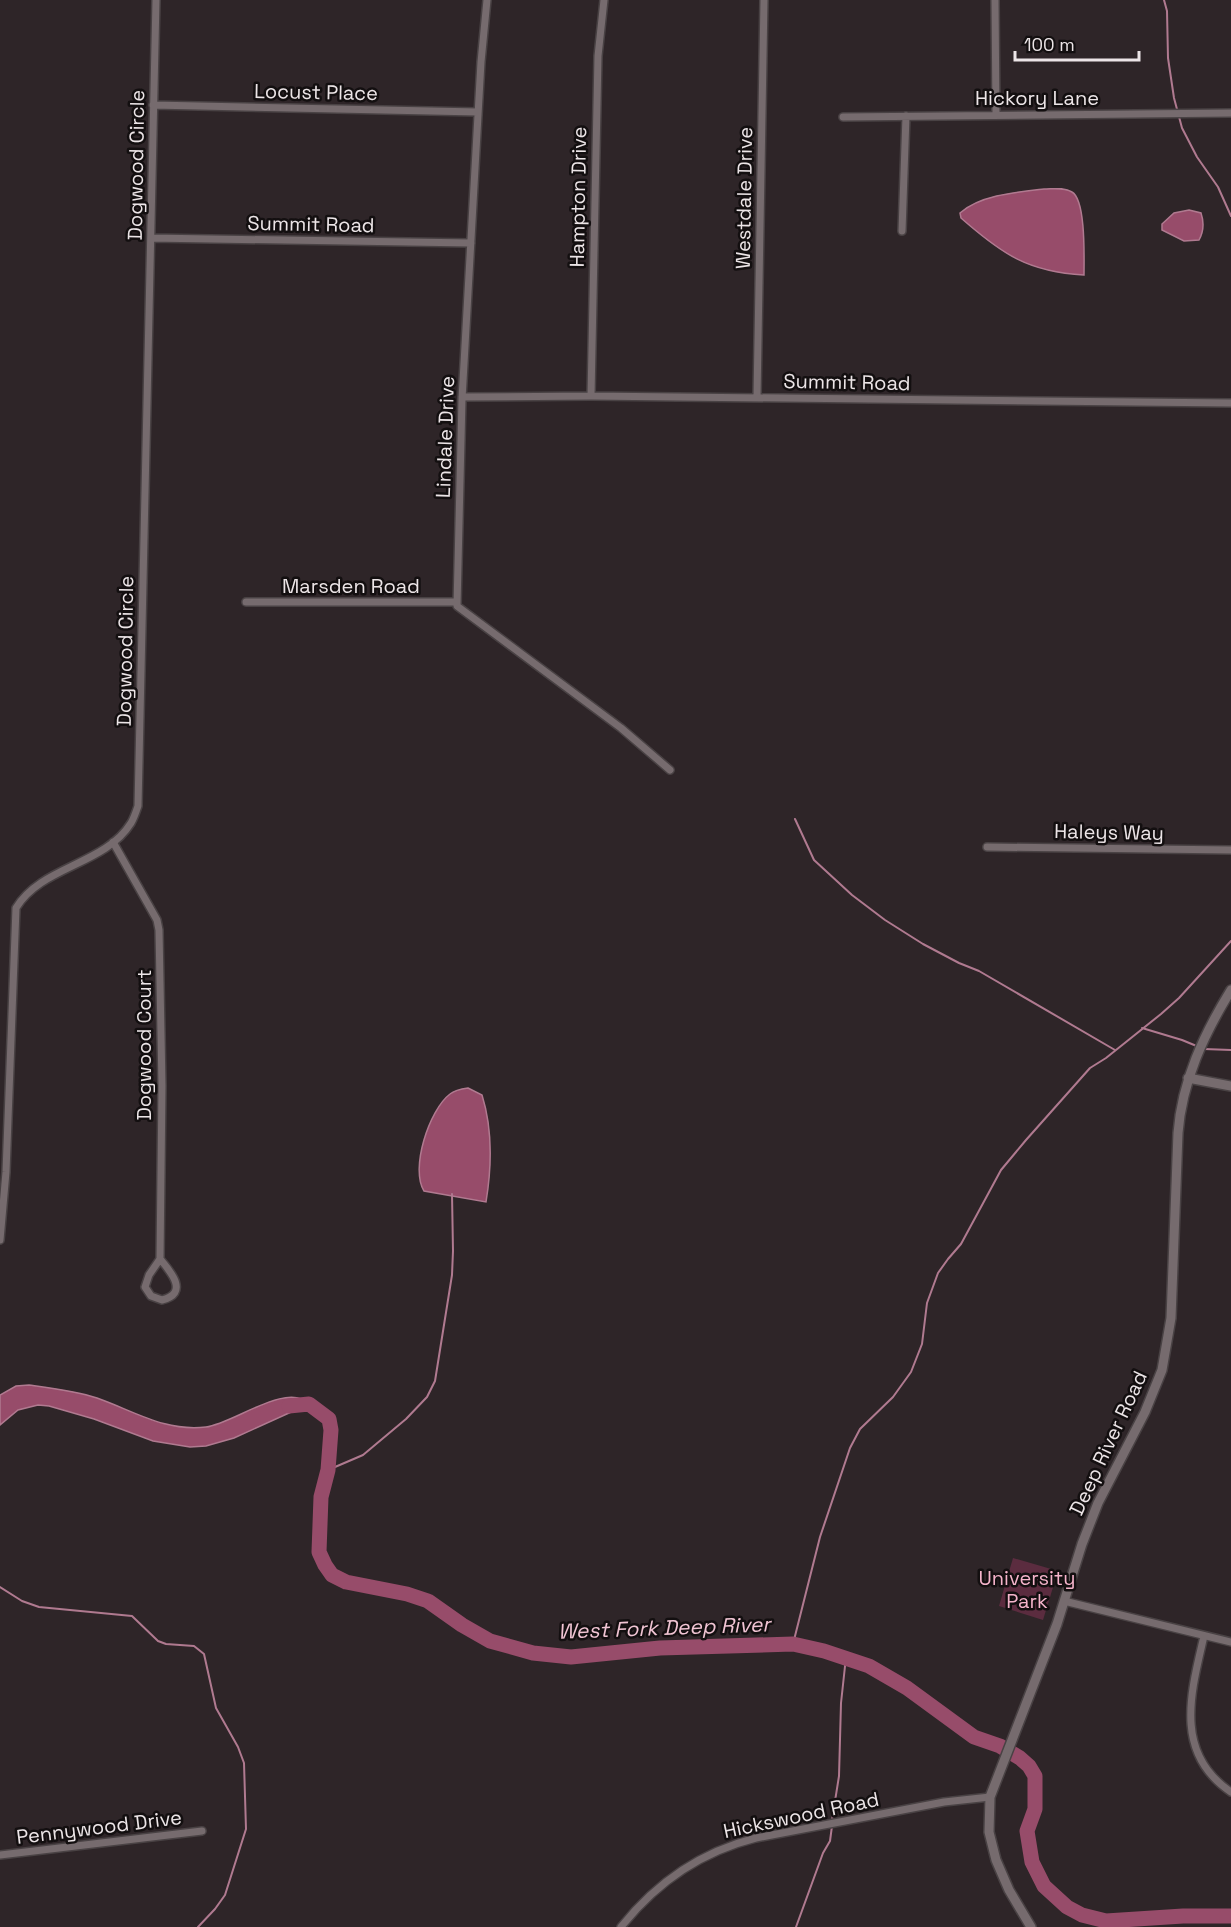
<svg xmlns="http://www.w3.org/2000/svg" width="1231" height="1927" font-family="'Space Grotesk',sans-serif">
<rect width="100%" height="100%" fill="#2e2528"/>
<!-- green -->
<path fill="#5b2c3f" d="M1013 1558 1058 1571 1043 1620 999 1606Z"/>
<!-- water -->
<path fill="#974c6a" stroke="#b07a90" stroke-width="1.5" d="M1044 189C1053 189 1064 187 1072 192 1086 200 1084 258 1084 275 1028 272 1002 254 961 218L960 213C980 195 1017 192 1044 189Z
M1189 210 1201 213C1204 222 1204 231 1199 240L1184 241 1162 230V224L1174 213Z
M468 1088 482 1095C493 1130 492 1165 486 1202L424 1191C410 1169 429 1110 450 1094 455 1090 461 1089 468 1088Z
M29 1385C51 1388 76 1391 97 1398 134 1411 165 1432 206 1427 233 1424 287 1381 309 1404L234 1438 206 1446 190 1447 153 1441 94 1419 49 1406 38 1405 18 1410 0 1425V1395L16 1386Z"/>
<g fill="none" stroke-linecap="round" stroke-linejoin="round">
<!-- stream -->
<path stroke="#b07a90" stroke-width="2" d="M1164 0 1167 11 1168 58 1174 98 1182 128 1197 157 1218 187 1231 216
M795 819 814 860 852 895 885 920 923 944 959 963 979 971 1115 1050
M1142 1028 1182 1040 1199 1047
M1204 1049 1231 1050
M328 1470 363 1455 406 1419 427 1397 435 1381 452 1275 453 1251 452 1194
M0 1587 22 1601 39 1607 132 1616 158 1641 166 1644 194 1646 204 1654 216 1708 238 1747 244 1763 246 1829 225 1895 215 1909 198 1927
M793 1644 820 1537 850 1448 860 1429 893 1397 911 1372 922 1344 927 1303 938 1273 948 1259 961 1244 1001 1170 1026 1140 1090 1068 1106 1058 1161 1014 1179 998 1231 941
M832 1820 839 1776 841 1703 846 1657
M796 1927 823 1853 830 1841 832 1826"/>
<!-- river -->
<path stroke="#974c6a" stroke-width="15" d="M289 1406 309 1404 329 1419 331 1430 328 1470 321 1497 319 1552 325 1565 332 1575 346 1582 407 1594 428 1601 462 1625 490 1641 533 1653 571 1657 660 1648 793 1644 824 1651 869 1666 907 1688 974 1737 1000 1746 1020 1758 1029 1766 1035 1776V1809L1027 1831 1032 1862 1044 1886 1067 1907 1082 1915 1106 1921 1183 1916H1231"/>
<!-- street casing -->
<g stroke="#494244" stroke-width="10">
<path id="street" d="M487 0 481 62 462 399 457 606 621 728 670 770
M995 0 996 114
M153 105 478 112
M843 117 1231 113
M902 231 906 116
M151 238 471 243
M591 396 598 56 604 0
M462 397 591 396 1231 403
M757 397 764 0
M246 602H457
M113 842 157 920 159 930 162 1086 160 1259C170 1271 190 1293 162 1300L151 1296 145 1287 149 1275 160 1259
M987 847 1231 850
M0 1240 6 1172 16 908C41 866 105 865 131 823 134 818 136 812 138 806L156 0
M1064 1601 1231 1642
M1204 1636C1191 1692 1173 1753 1231 1792
M0 1855 202 1831
M621 1927C656 1883 700 1852 756 1838L944 1802 990 1797"/>
</g>
<!-- secondary casing -->
<g stroke="#494244" stroke-width="12">
<path id="secondary" d="M1188 1078 1231 1086
M1031 1927 1009 1890 996 1860 989 1832 990 1797 1057 1624 1082 1544 1098 1503 1145 1412 1162 1370 1171 1318 1178 1133C1182 1081 1204 1034 1231 990"/>
</g>
<!-- street -->
<use href="#street" stroke="#766b6e" stroke-width="7"/>
<!-- secondary -->
<use href="#secondary" stroke="#766b6e" stroke-width="9"/>
</g>
<g text-anchor="middle" stroke-width="5" stroke-linejoin="round" paint-order="stroke">
<!-- street labels -->
<g font-size="20" fill="#ece5e7" stroke="#130f10">
<text transform="translate(316 92) rotate(1)" y="7">Locust Place</text>
<text x="1037" y="105">Hickory Lane</text>
<text transform="translate(136 165) rotate(-89)" y="7">Dogwood Circle</text>
<text transform="translate(578 197) rotate(-89)" y="7">Hampton Drive</text>
<text transform="translate(744 198) rotate(-89)" y="7">Westdale Drive</text>
<text transform="translate(311 224) rotate(1)" y="7">Summit Road</text>
<text transform="translate(847 382) rotate(1)" y="7">Summit Road</text>
<text transform="translate(445 437) rotate(-88)" y="7">Lindale Drive</text>
<text x="351" y="593">Marsden Road</text>
<text transform="translate(125 651) rotate(-89)" y="7">Dogwood Circle</text>
<text transform="translate(1109 832) rotate(1)" y="7">Haleys Way</text>
<text transform="translate(144 1045) rotate(-90)" y="7">Dogwood Court</text>
<text transform="translate(1108 1443) rotate(-65)" y="7">Deep River Road</text>
<text transform="translate(801 1815) rotate(-12)" y="7">Hickswood Road</text>
<text transform="translate(99 1827) rotate(-7)" y="7">Pennywood Drive</text>
</g>
<!-- park labels -->
<g font-size="20" fill="#f5b4cb" stroke="#130f10">
<text x="1027" y="1585">University<tspan x="1027" dy="23">Park</tspan></text>
</g>
<!-- water labels -->
<g font-size="21" font-style="italic" fill="#f1c5d4" stroke="#130f10">
<text transform="translate(664 1628) rotate(-2)" y="7">West Fork Deep River</text>
</g>
</g>
<!-- scale -->
<path d="M1015 51v9h124v-9" fill="none" stroke="#ece5e7" stroke-width="3"/>
<text x="1024" y="51" font-size="18" fill="#ece5e7" stroke="#130f10" stroke-width="4.5" paint-order="stroke">100 m</text>
</svg>
